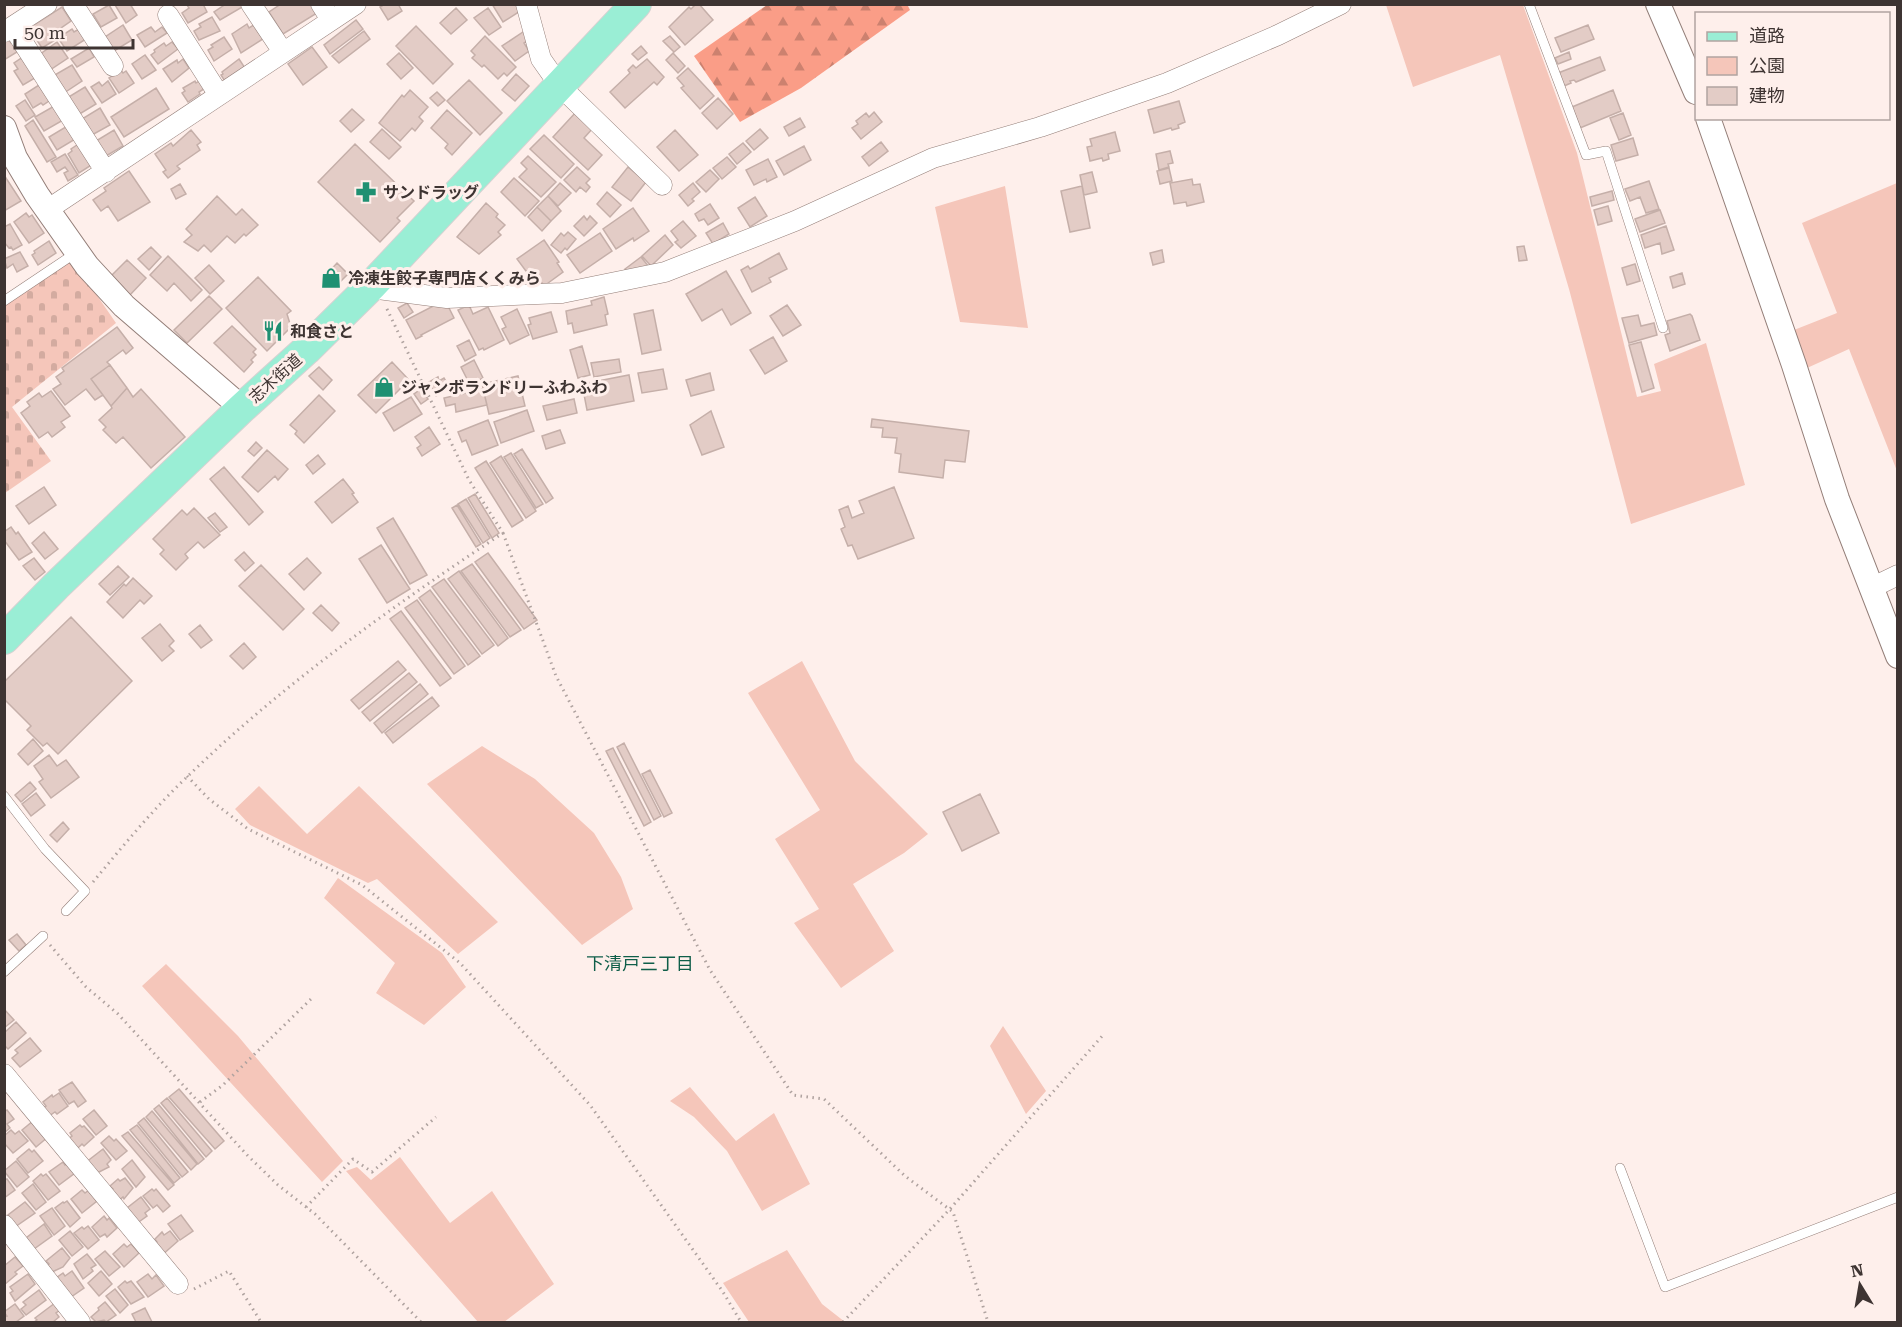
<svg xmlns="http://www.w3.org/2000/svg" width="1902" height="1327" font-family="'Roboto Serif','Noto Sans JP',serif">
<defs>
<pattern id="forest-firs" width="22" height="20" patternUnits="userSpaceOnUse" patternTransform="scale(1.5)"><rect width="22" height="20" fill="#fa9d87"/><path d="M5 1l3.5 6h-7zM16 11l3.5 6h-7z" fill="#cc816f"/></pattern>
<pattern id="cemetery-stones" width="16" height="16" patternUnits="userSpaceOnUse" patternTransform="scale(1.5)"><rect width="16" height="16" fill="#f5c6ba"/><path d="M2 7V4a2 2 0 0 1 4 0v3zM10 15v-3a2 2 0 0 1 4 0v3z" fill="#d3aba0"/></pattern>
</defs>
<rect width="100%" height="100%" fill="#feefeb"/>
<!-- green -->
<path fill="#f5c6ba" d="M1386 5H1523L1577 153 1637 397 1661 391 1654 364 1706 343 1745 485 1631 524 1569 289 1500 55 1413 87Z
M1897 183V471L1849 349 1807 368 1794 330 1837 313 1802 223Z
M1005 186 1028 328 960 322 935 207Z
M802 661 855 761 928 834 904 853 853 884 894 951 841 988 794 923 819 909 775 839 820 810 748 693Z
M482 746 535 779 594 833 621 877 633 909 582 945 427 784Z
M259 786 307 834 359 786 498 922 458 954 377 879 368 883 250 825 235 809Z
M338 878 442 953 466 987 424 1025 376 993 395 963 324 898Z
M166 964 238 1036 343 1161 322 1182 142 986Z
M1003 1026 1046 1091 1026 1114 990 1046Z
M690 1087 736 1141 774 1113 810 1184 762 1211 727 1151 694 1117 670 1101Z
M400 1157 450 1223 492 1191 554 1284 504 1322H478L346 1171 357 1167 371 1180Z
M787 1250 822 1304 845 1322H749L723 1283Z"/>
<!-- forest -->
<path fill="url(#forest-firs)" d="M907 4 910 10 801 88 740 122 694 56 767 5Z"/>
<!-- cemetery -->
<path fill="url(#cemetery-stones)" d="M70 262H74L116 323 12 407 51 461 5 493V301Z"/>
<!-- building -->
<path fill="#e3ccc6" stroke="#c5afa9" stroke-width="1.5" d="M130 4 137 15 126 23 115 5Z
M203 4 207 12 188 23 182 13 189 8 187 5Z
M226 4H243L244 6 220 20 214 12Z
M281 4H312L317 13 283 34 269 12Z
M398 4 402 11 388 20 380 7 385 4Z
M492 4H522L525 8 503 22Z
M696 4H699L713 20 685 45 669 27 689 7 691 9Z
M109 5 117 18 101 27 93 14Z
M62 7 71 21 51 35 55 40 42 48 29 28Z
M456 8 467 20 451 34 440 23Z
M488 8 501 27 489 35 474 18Z
M212 17 220 31 199 40 194 31 201 27 199 24Z
M356 20 363 29 330 54 324 45Z
M257 23 266 37 241 53 232 34 247 24 249 28Z
M123 25 132 40 114 51 105 37Z
M1588 25 1594 39 1561 52 1555 38Z
M416 26 453 64 433 84 396 46Z
M151 27 155 32 162 27 167 33 145 47 137 35Z
M72 29 74 32 79 29 86 39 67 51 58 38Z
M364 31 370 39 339 63 332 56Z
M523 32 529 40 524 43 529 51 515 61 502 46Z
M485 36 516 67 507 76 504 73 498 79 484 65 482 67 472 58 475 55 471 51Z
M670 36 680 47 674 52 663 41Z
M224 37 232 49 214 61 208 50 213 47 211 45Z
M9 40 11 43 14 41 19 48 16 50 17 52 4 60V42Z
M57 42 68 58 50 70 39 55Z
M172 42 178 49 158 64 151 55 155 52 154 50 164 43 166 46Z
M641 46 647 53 638 60 632 54Z
M312 47 327 67 303 85 288 64Z
M89 48 94 57 77 67 71 59Z
M1569 52 1571 59 1558 64 1555 58Z
M399 53 413 68 401 79 387 64Z
M673 53 685 66 678 73 666 60Z
M26 55 35 78 23 85 14 71 18 69 14 63Z
M145 55 156 70 142 79 132 64Z
M1600 57 1605 70 1576 82 1574 80 1570 81 1571 83 1564 86 1558 73Z
M183 59 189 68 172 82 163 69 177 60 178 63Z
M239 59 245 68 226 83 221 75 223 74 222 72Z
M647 59 664 77 657 85 654 82 625 108 610 92 630 73 628 70 633 65 636 68Z
M72 65 82 81 64 93 53 76Z
M688 68 714 96 700 109 681 88 684 86 677 78Z
M121 70 123 73 126 71 134 83 119 93 109 78Z
M516 74 529 86 515 101 502 90Z
M202 79 207 87 199 92 200 94 188 102 182 93 185 91 183 88 195 81 196 83Z
M469 80 502 113 480 135 447 101Z
M108 81 116 94 102 103 91 87 99 82 102 86Z
M42 83 52 99 43 105 41 103 33 108 25 94Z
M85 87 96 104 78 115 67 98Z
M156 88 169 109 124 137 111 117Z
M410 90 428 107 419 117 423 121 415 131 412 128 400 141 379 123 402 95 404 97Z
M1613 90 1621 111 1580 128 1572 107Z
M437 92 445 100 438 106 430 98Z
M718 98 733 114 717 129 702 113Z
M25 100 35 115 26 121 16 106Z
M1179 101 1185 122 1178 125 1179 128 1172 130 1171 128 1154 133 1148 110Z
M56 105 65 119 44 131 35 117Z
M100 108 110 125 92 135 82 119Z
M352 109 364 120 351 132 340 121Z
M447 110 472 133 452 155 445 148 448 144 431 128Z
M576 112 593 128 584 138 602 155 588 170 553 137Z
M874 112 882 122 861 139 852 128 858 124 856 121 866 113 869 117Z
M1623 113 1631 135 1619 140 1610 118Z
M800 118 805 127 789 136 784 127Z
M33 120 56 157 47 162 25 126Z
M69 125 77 138 57 150 49 137Z
M382 129 401 147 389 159 370 142Z
M760 129 768 138 754 150 746 141Z
M114 130 123 146 106 156 96 141Z
M191 130 201 142 197 145 200 150 177 166 180 169 168 178 163 172 166 170 155 154 171 143 173 146Z
M675 130 698 155 679 171 657 147Z
M1115 132 1120 151 1108 154 1109 159 1103 161 1102 158 1090 161 1087 147 1092 146 1090 139Z
M544 135 574 164 561 178 530 149Z
M1633 138 1638 155 1616 161 1611 145Z
M881 142 888 151 869 166 862 157Z
M80 143 93 164 79 173 68 154 72 151 71 149Z
M743 143 751 152 737 164 729 154Z
M355 144 414 201 397 218 400 221 380 242 318 182Z
M804 146 811 160 784 175 776 161Z
M1170 151 1173 163 1168 164 1169 167 1159 170 1156 154Z
M65 154 78 175 68 181 64 173 68 171 65 167 57 172 51 162Z
M528 156 556 182 541 197 519 177 527 169 521 163Z
M727 157 736 167 722 179 713 168Z
M768 159 777 177 767 182 766 179 754 185 746 170Z
M577 167 590 179 586 183 590 187 586 192 580 187 576 192 564 180Z
M628 167 646 182 631 201 612 187Z
M1169 168 1172 181 1160 184 1157 171Z
M710 170 719 179 706 192 696 182Z
M129 171 150 202 118 221 108 206 101 211 93 200 106 191 104 188Z
M1092 172 1097 192 1084 195 1080 175Z
M4 175 21 201 4 211Z
M514 178 539 201 525 216 501 192Z
M1192 179 1193 185 1200 184 1204 202 1187 206 1186 202 1174 204 1170 183Z
M1649 181 1659 209 1646 213 1640 197 1630 201 1625 189Z
M560 183 571 193 558 206 548 196Z
M693 183 700 192 692 199 694 201 688 206 679 195Z
M180 184 186 194 176 199 171 189Z
M1082 186 1090 228 1070 232 1061 191Z
M1612 191 1614 200 1592 206 1590 197Z
M607 192 621 205 610 217 597 204Z
M217 196 236 215 242 209 258 225 246 236 244 234 235 243 227 236 211 252 204 245 198 251 184 242 192 235 186 229Z
M548 196 561 211 551 221 537 207Z
M755 197 767 216 750 227 738 208Z
M486 203 498 214 496 217 505 225 498 232 501 235 479 254 457 237Z
M710 204 719 218 708 225 704 219 699 221 695 214Z
M1608 206 1612 221 1598 225 1594 210Z
M537 207 551 221 542 231 528 217Z
M633 208 649 231 634 241 633 238 616 249 603 229Z
M1660 210 1665 223 1640 232 1635 219Z
M26 213 29 217 32 215 44 233 29 243 14 222Z
M584 216 587 220 590 216 597 223 584 236 574 226Z
M683 221 696 236 681 248 675 242 678 240 671 231Z
M723 223 729 234 713 244 706 233Z
M10 224 22 245 13 250 11 247 9 248 4 242V227Z
M1666 226 1674 250 1662 254 1660 243 1645 248 1641 235Z
M568 232 576 239 567 250 565 248 561 253 551 245 561 233 564 236Z
M600 233 612 251 580 273 567 255Z
M665 235 673 245 651 266 642 256Z
M544 240 559 262 557 263 563 272 544 286 542 283 537 286 517 259Z
M49 241 56 253 38 265 32 255 35 253 34 251Z
M1524 246 1527 260 1519 261 1517 247Z
M151 247 161 257 149 270 138 259Z
M1162 250 1164 262 1153 265 1150 253Z
M20 252 28 266 17 272 13 264 7 268 4 259Z
M779 253 787 269 769 278 771 282 752 292 741 270 748 266 750 269Z
M168 256 202 290 191 301 174 283 167 291 150 275Z
M641 257 649 267 632 277 625 269Z
M127 260 146 278 130 295 111 276Z
M337 263 348 274 335 287 325 276Z
M1635 264 1640 281 1627 285 1622 268Z
M209 265 224 281 210 294 195 278Z
M726 271 751 313 731 325 722 309 702 321 686 294Z
M1682 273 1685 284 1673 288 1670 277Z
M258 277 291 311 287 314 291 327 267 351 226 308Z
M209 296 222 309 187 343 174 330Z
M604 297 608 314 605 315 607 325 574 333 572 323 568 324 566 311 592 305 591 301Z
M445 300 454 318 421 335 422 336 416 339 406 320Z
M407 303 413 312 404 318 398 308Z
M469 305 473 314 488 307 504 340 484 350 483 348 479 350 458 310Z
M787 305 801 325 783 336 770 316Z
M517 309 529 335 510 344 502 329 506 327 501 317Z
M653 310 661 350 642 354 634 314Z
M551 312 557 332 533 339 528 325 531 324 529 318Z
M1690 314 1692 316 1700 340 1670 351 1665 335 1670 333 1667 321Z
M1638 315 1641 326 1654 323 1657 335 1629 343 1622 318Z
M232 326 256 349 253 352 256 355 251 360 253 362 244 372 214 343Z
M117 327 133 348 126 354 123 350 107 362 110 365 91 379 103 395 95 400 86 389 65 405 53 389 61 384 56 377 64 371 62 368Z
M773 337 787 361 765 374 750 350Z
M469 340 476 355 465 361 457 346Z
M1641 342 1654 388 1642 392 1629 345Z
M582 346 590 375 578 378 570 350Z
M619 359 621 372 594 377 591 363Z
M474 360 483 378 470 385 461 367Z
M392 362 409 380 376 413 358 395Z
M110 365 127 388 111 406 91 379Z
M319 367 332 380 323 390 309 376Z
M663 369 667 389 642 393 638 373Z
M710 373 714 390 691 396 686 380Z
M629 375 634 401 587 410 582 384Z
M518 376 525 406 489 414 482 384Z
M438 377 439 381 444 378 450 388 436 396 429 382Z
M127 388 133 397 141 389 185 437 151 468 123 437 116 443 103 430 106 427 99 420 112 408 111 406Z
M421 389 428 399 421 404 414 394Z
M483 389 487 405 456 412 455 404 446 406 444 398Z
M51 391 70 416 61 422 65 427 52 437 48 432 39 438 21 413 30 406 27 402 39 393 42 397Z
M319 395 335 411 304 443 295 434 297 431 290 425Z
M411 397 422 414 394 431 383 413Z
M574 399 577 413 547 420 543 406Z
M527 410 534 431 501 443 494 422Z
M711 411 724 447 702 455 690 425Z
M872 419 969 431 965 462 945 460 943 478 899 472 901 454 895 453 897 438 882 437 883 428 871 427Z
M488 420 498 445 472 455 466 440 462 442 458 432Z
M429 427 440 444 422 456 417 448 421 445 415 437Z
M560 430 565 443 546 449 542 436Z
M256 442 262 448 254 456 248 451Z
M522 449 553 498 546 503 514 454Z
M267 450 288 469 278 480 275 476 258 492 242 477Z
M511 453 543 504 536 508 504 457Z
M318 455 325 464 313 474 306 465Z
M501 456 536 511 526 518 490 463Z
M486 461 523 520 512 527 475 468Z
M224 467 263 512 249 525 210 479Z
M343 479 354 493 352 494 358 502 332 523 315 502Z
M44 487 56 505 29 524 16 506Z
M894 487 914 538 858 559 852 545 848 546 841 529 845 527 839 510 848 506 852 518 864 513 859 501Z
M475 494 499 533 492 538 468 498Z
M466 499 490 538 483 543 458 504Z
M457 505 481 544 476 547 452 508Z
M194 508 220 535 204 548 198 542 185 554 188 558 176 570 160 554 164 550 153 539 182 510 187 515Z
M215 513 227 527 220 532 208 518Z
M393 518 427 575 410 584 377 528Z
M11 527 16 534 18 532 32 552 19 560 4 540V532Z
M44 532 58 549 45 559 32 543Z
M381 545 410 589 387 603 359 559Z
M244 552 254 563 245 571 235 560Z
M488 553 537 620 524 629 475 562Z
M34 558 45 572 35 580 23 566Z
M307 558 321 573 304 590 289 574Z
M472 564 521 630 510 637 461 571Z
M261 565 304 609 283 630 239 586Z
M118 566 129 577 110 595 99 584Z
M459 571 508 638 498 646 448 579Z
M133 578 152 596 144 604 140 600 123 618 107 602 124 584 126 586Z
M444 579 494 645 482 654 432 587Z
M430 590 480 656 468 665 419 598Z
M417 600 465 666 454 674 405 608Z
M321 605 339 623 332 631 313 613Z
M401 611 451 678 440 686 390 619Z
M71 617 132 681 58 754 47 743 43 746 27 730 31 726 4 699V682Z
M160 624 174 641 169 646 174 651 162 661 142 638Z
M200 625 212 640 201 648 189 634Z
M244 643 256 657 243 669 230 656Z
M398 661 406 670 359 709 351 700Z
M409 673 417 682 370 721 362 712Z
M420 684 428 694 382 733 374 723Z
M432 697 439 706 393 743 385 733Z
M33 739 43 751 28 765 18 754Z
M624 743 661 816 654 820 617 747Z
M613 748 651 822 644 826 606 751Z
M49 755 57 766 66 760 79 777 51 798 39 782 43 779 34 766Z
M650 770 672 813 664 817 642 774Z
M30 782 36 789 21 802 15 795Z
M36 793 45 805 31 816 22 804Z
M980 794 999 833 962 851 943 812Z
M63 822 69 829 57 842 50 835Z
M17 934 26 945 19 951 9 940Z
M4 1009 14 1020 4 1028Z
M16 1022 26 1033 8 1049 4 1045V1033Z
M30 1038 41 1051 20 1067 12 1058 18 1053 15 1050Z
M72 1082 86 1101 78 1107 74 1101 69 1104 59 1090Z
M179 1089 224 1141 215 1149 169 1097Z
M59 1093 68 1106 57 1114 55 1112 49 1116 43 1108 46 1106 43 1102 52 1095 53 1097Z
M167 1098 212 1151 206 1157 161 1103Z
M159 1105 204 1159 198 1164 154 1109Z
M7 1110 14 1119 7 1124 10 1128 4 1133V1112Z
M94 1110 107 1126 96 1135 83 1119Z
M152 1111 197 1164 191 1170 146 1117Z
M144 1118 188 1172 182 1177 138 1123Z
M33 1121 48 1137 36 1147 22 1130Z
M80 1125 82 1127 84 1126 94 1137 84 1146 82 1144 77 1149 68 1139 72 1136 70 1133Z
M137 1125 180 1178 174 1183 130 1130Z
M11 1130 15 1134 19 1131 28 1141 13 1153 4 1143V1136Z
M128 1132 174 1185 168 1190 122 1136Z
M109 1136 114 1141 116 1139 127 1151 116 1160 101 1143Z
M29 1149 32 1152 34 1150 43 1161 28 1173 17 1159Z
M103 1149 111 1160 107 1164 109 1167 97 1173 85 1163Z
M132 1160 145 1177 136 1187 122 1169Z
M16 1161 29 1177 17 1187 4 1171Z
M63 1162 65 1165 67 1163 75 1173 59 1185 49 1172Z
M41 1174 43 1176 46 1174 60 1191 48 1200 33 1181Z
M125 1178 133 1188 124 1199 123 1197 118 1201 110 1192 113 1189 110 1186 118 1179 120 1181Z
M7 1179 15 1190 4 1198V1180Z
M33 1184 46 1202 36 1210 22 1193Z
M152 1189 154 1191 156 1189 170 1206 163 1212 157 1205 153 1208 143 1196Z
M82 1190 85 1193 89 1190 97 1201 82 1213 71 1199Z
M141 1197 150 1209 145 1213 147 1216 136 1224 127 1208Z
M67 1201 80 1218 70 1227 55 1208 63 1202 64 1203Z
M25 1202 35 1213 15 1227 8 1215Z
M52 1208 65 1226 54 1235 40 1216Z
M181 1215 193 1231 180 1240 168 1224Z
M104 1216 107 1220 109 1218 117 1228 107 1237 105 1234 100 1237 92 1227Z
M44 1224 52 1236 34 1249 26 1238Z
M88 1226 99 1240 88 1249 74 1233 82 1227 84 1229Z
M70 1231 83 1247 72 1256 59 1240Z
M170 1231 178 1241 161 1256 152 1246 157 1242 155 1239 162 1232 164 1235Z
M124 1244 127 1247 131 1244 139 1253 124 1267 113 1254Z
M62 1248 70 1258 63 1267 52 1272 47 1266 49 1264 46 1261Z
M105 1251 120 1267 109 1276 95 1259Z
M87 1254 96 1265 91 1268 93 1271 83 1279 74 1264Z
M15 1257 23 1266 15 1272 17 1274 4 1285V1266Z
M72 1271 84 1288 71 1297 56 1278 63 1273 65 1276Z
M101 1271 112 1284 99 1296 88 1283Z
M28 1274 35 1284 15 1301 10 1293 13 1291 10 1287Z
M148 1274 152 1279 156 1275 164 1286 148 1297 137 1282Z
M125 1281 127 1283 131 1281 144 1297 131 1304 118 1287Z
M115 1289 128 1305 120 1313 106 1296Z
M39 1290 46 1300 26 1315 21 1309 26 1305 23 1302Z
M105 1302 116 1315 106 1322 104 1320 96 1322 91 1317 99 1310 98 1308Z
M55 1303 60 1310 56 1313 59 1317 53 1322H34L37 1320 35 1318Z
M15 1304 24 1316 16 1322H4V1317L7 1316 4 1312Z
M145 1308 152 1322H136L132 1314Z"/>
<g fill="none" stroke-linecap="round" stroke-linejoin="round">
<!-- service casing -->
<g stroke="#937e78" stroke-width="10">
<path id="service" d="M1529 4 1586 155 1606 151 1663 328
M4 301 77 252
M4 796 45 849 85 891 66 911
M4 972 43 936
M1620 1168 1665 1287 1898 1197"/>
</g>
<!-- minor casing -->
<g stroke="#937e78" stroke-width="21">
<path id="minor" d="M73 4 113 66
M251 4 283 52
M321 4 331 20
M526 4 541 59 560 86 662 185
M168 15 219 95
M13 27 106 172
M4 32 47 4
M47 210 356 4
M373 284 378 289 447 298 562 293 665 272 795 221 933 158 1040 127 1167 83 1278 35 1341 4
M1871 588 1898 575
M4 1074 178 1284
M4 1225 80 1322"/>
</g>
<!-- tertiary casing -->
<g stroke="#937e78" stroke-width="26">
<path id="tertiary" d="M1658 4 1696 92
M1708 118 1794 365 1837 499 1898 656
M4 128 15 158 37 195 87 266 124 306 242 408"/>
</g>
<!-- primary casing -->
<g stroke="#d5d2d2" stroke-width="32">
<path id="primary" d="M4 639 56 586 242 408 306 350 373 284 636 4"/>
</g>
<!-- path -->
<path stroke="#afa29f" stroke-width="3" stroke-dasharray="1.5 4.5" stroke-linecap="butt" d="M503 533 556 676 710 970 793 1095 824 1099 905 1176 953 1212 988 1322
M187 776 209 799 248 829 362 885 460 963 590 1105 723 1292 741 1322
M93 882C123 846 154 808 188 776 283 684 393 606 503 533L469 480 386 307
M50 945 86 987 118 1014 248 1156 278 1185 315 1214 421 1322
M200 1102 223 1085 311 999
M306 1207 353 1159 372 1172 436 1117
M194 1289 229 1271 261 1322
M843 1322 949 1210 1104 1034"/>
<!-- service -->
<use href="#service" stroke="#fff" stroke-width="9"/>
<!-- minor -->
<use href="#minor" stroke="#fff" stroke-width="20"/>
<!-- tertiary -->
<use href="#tertiary" stroke="#fff" stroke-width="24"/>
<!-- primary -->
<use href="#primary" stroke="#9aeed5" stroke-width="30"/>
</g>
<!-- icons -->
<defs>
<g id="pharmacy-bare" transform="scale(1.62)"><path d="M-2-6h4v4h4v4h-4v4h-4v-4h-4v-4h4Z" fill="#1f9072" stroke="#feefeb" stroke-width="2.5" paint-order="stroke"/></g>
<g id="shop-bare" transform="scale(1.62)"><path d="M-5-2.5h2.3a2.7 3.5 0 0 1 5.4 0H5L5.5 6h-11ZM-1.5-2.5h3a1.5 2.3 0 0 0-3 0Z" fill="#1f9072" stroke="#feefeb" stroke-width="2.5" paint-order="stroke"/></g>
<g id="restaurant-bare" transform="scale(1.62)"><path d="M-5-6h1v4h1v-4h1v4h1v-4h1v5L-1.5 .5V6h-2V.5L-5-1ZM5-6V6H3V1.5H1.5Q1.5-4 5-6Z" fill="#1f9072" stroke="#feefeb" stroke-width="2.5" paint-order="stroke"/></g>
</defs>
<g fill-rule="evenodd">
<use href="#pharmacy-bare" x="366" y="192"/>
<use href="#shop-bare" x="331" y="278"/>
<use href="#restaurant-bare" x="273" y="331"/>
<use href="#shop-bare" x="384" y="387"/>
</g>
<g text-anchor="middle" stroke-width="6" stroke-linejoin="round" paint-order="stroke">
<!-- poi labels -->
<g font-size="16" font-weight="bold" fill="#3e3432" stroke="#feefeb" text-anchor="start">
<text x="383" y="198">サンドラッグ</text>
<text x="348" y="284">冷凍生餃子専門店くくみら</text>
<text x="290" y="337">和食さと</text>
<text x="401" y="393">ジャンボランドリーふわふわ</text>
</g>
<!-- street labels -->
<g font-size="16" fill="#3e3432" stroke="#feefeb">
<text transform="translate(275 378) rotate(-42)" y="6">志木街道</text>
</g>
<!-- neighbourhood labels -->
<g font-size="18" fill="#0f5e49" stroke="#feefeb">
<text x="640" y="970">下清戸三丁目</text>
</g>
</g>
<!-- border -->
<rect width="1902" height="1327" fill="none" stroke="#3e3432" stroke-width="12"/>
<!-- legend -->
<rect x="1695" y="12" width="195" height="108" fill="#feefeb" stroke="#b1a4a1" stroke-width="1.5"/>
<rect x="1707" y="32" width="30" height="9" fill="#9aeed5" stroke="#b1a4a1" stroke-width="1.5"/>
<text x="1749" y="42" font-size="18" fill="#3e3432">道路</text>
<rect x="1707" y="57" width="30" height="18" fill="#f5c6ba" stroke="#b1a4a1" stroke-width="1.5"/>
<text x="1749" y="72" font-size="18" fill="#3e3432">公園</text>
<rect x="1707" y="87" width="30" height="18" fill="#e3ccc6" stroke="#b1a4a1" stroke-width="1.5"/>
<text x="1749" y="102" font-size="18" fill="#3e3432">建物</text>
<!-- north arrow -->
<g transform="translate(1860 1285) rotate(349)" stroke="#feefeb" stroke-width="4.5" paint-order="stroke">
<path d="M0-4.5L10 22L0 15L-10 22Z" fill="#3e3432"/>
<text y="-9" font-size="16" font-weight="bold" text-anchor="middle" fill="#3e3432">N</text>
</g>
<!-- scale -->
<path d="M15 39v9h118v-9" fill="none" stroke="#3e3432" stroke-width="3"/>
<text x="24" y="39" font-size="18" fill="#3e3432" stroke="#feefeb" stroke-width="4.5" paint-order="stroke">50 m</text>
</svg>
